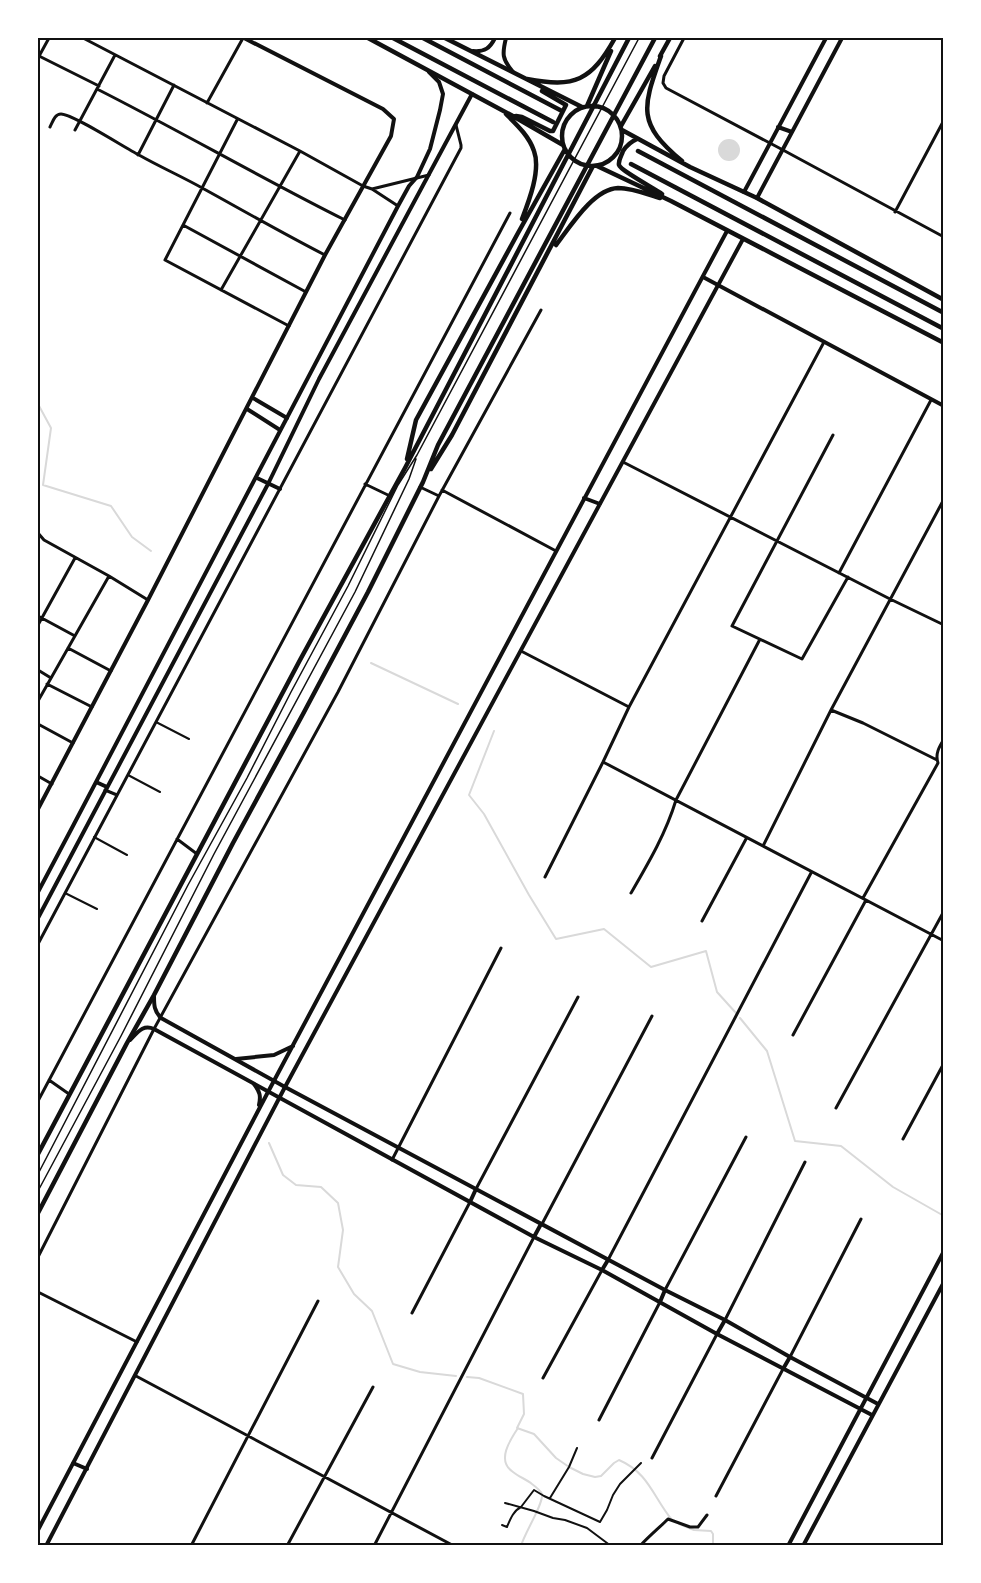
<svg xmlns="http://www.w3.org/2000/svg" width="981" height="1583" font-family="'Asap Condensed',sans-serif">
<rect width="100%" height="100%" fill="#fff"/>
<!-- water -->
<path fill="#d9d9d9" d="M718 150a11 11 0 1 1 22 0a11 11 0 1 1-22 0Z"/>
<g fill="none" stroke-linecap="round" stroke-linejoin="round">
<!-- stream -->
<path stroke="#d9d9d9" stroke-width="2" d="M38 404 51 428 43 485 111 506 132 537 151 551
M371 663 458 704
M494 731 469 795 484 814 529 895 556 939 604 929 651 967 706 951 717 992 736 1013
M740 1018 767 1051 795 1141 841 1146 893 1187 944 1216
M269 1143 283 1175 296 1185 321 1187 338 1203 343 1230 338 1267 354 1294 372 1311 393 1364 420 1372 456 1376
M467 1377 479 1378 523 1394 524 1414 517 1428 534 1434 556 1458 569 1467 583 1474 595 1477 601 1476 614 1463 619 1460C649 1473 653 1497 672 1520
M518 1428C510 1440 496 1461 513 1472 519 1477 526 1479 532 1484 536 1487 541 1491 542 1494 544 1503 524 1534 521 1546
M679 1524 694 1530 711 1531 713 1534V1546"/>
<!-- service -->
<path stroke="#111" stroke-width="1.5" d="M38 1174 188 885 247 778 291 692 348 586 398 485 417 455 639 38
M38 1191 121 1036 214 854 355 592 409 479 416 459"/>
<!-- pedestrian -->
<path stroke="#111" stroke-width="2" d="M156 722 189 739
M128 775 160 792
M94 837 127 855
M65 893 97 909
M550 1498 569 1467 577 1448
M505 1503 534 1511 553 1518 565 1520 587 1528 611 1546
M502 1525 507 1527C510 1520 513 1511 521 1507L534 1490 544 1496 600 1522 607 1510 613 1495 620 1484 641 1463"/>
<!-- minor -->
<path stroke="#111" stroke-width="3" d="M83 38 300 151 363 186 372 189 398 206
M684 38 664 76 663 83 666 88 783 150 944 237
M938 38 944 39
M39 56 99 86
M38 58 49 38
M97 89C180 131 261 178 345 220
M207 103 243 38
M237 120 165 260 289 326
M50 127C53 121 55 114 61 114 73 114 125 148 139 155 160 167 183 177 204 189 244 211 284 234 325 255
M75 130 115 55
M138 155 174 85
M372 189 429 175
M895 212 944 120
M183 225 306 292
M221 290 300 151
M833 435 732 626 802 659 848 577
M623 462 890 599 944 625
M365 484 390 496
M420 487 439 496
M442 490 556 551
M38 533 44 540 109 576 148 600
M839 573 931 400
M38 616 75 636
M38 625 75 558
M68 648 111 671
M521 651 629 707
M38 670 51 678
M47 684 92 707
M38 701 109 576
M831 710 863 723 937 760
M38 724 73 743
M603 762 944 941
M38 776 52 784
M105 790 117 795
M177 839 197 854
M763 846 831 710 944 499
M545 877 603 762 629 707 824 342
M631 893C649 862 666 833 676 800L759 641
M863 898 938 763C935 754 939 747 944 739
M702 921 746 839
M38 944 461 148V145L456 125
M793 1035 866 900
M49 1080 69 1094
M38 1101 510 213
M836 1108 944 911
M903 1139 944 1063
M392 1160 501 948
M476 1189 578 997
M542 1224 652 1016
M38 1257 154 1029 338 692 439 496 541 310
M608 1260 811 873
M665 1290 746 1137
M38 1292 137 1342
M412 1313 470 1202
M725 1320 805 1162
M790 1357 861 1219
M136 1376 454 1546
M543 1378 602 1270
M599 1420 660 1302
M652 1458 717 1334
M716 1496 783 1369
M191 1546 318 1301
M287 1546 373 1387
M374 1546 534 1237
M640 1546C649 1536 659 1528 668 1519L690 1527H698L707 1515"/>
<!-- tertiary -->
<path stroke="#111" stroke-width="4" d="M703 277 944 406
M253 398 287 418
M247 409 280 430
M38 809 148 600 325 255 391 136 394 119 383 109 244 38
M154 996C154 1005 154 1011 161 1018L285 1087 665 1290 725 1320 790 1357 878 1404
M130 1040C138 1032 143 1024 154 1029L534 1237 602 1270 717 1334 872 1415
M470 1202 476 1189
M534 1237 541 1224
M602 1270 608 1260
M660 1302 665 1290
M717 1334 725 1320
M783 1369 790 1357
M788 1546 944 1251
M803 1546 944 1282"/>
<!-- secondary -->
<path stroke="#111" stroke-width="4" d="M506 38C502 54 502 59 513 72
M473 51C485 52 490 48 495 38
M778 127 792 132
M744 192 826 38
M757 198 842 38
M257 478 280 489
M584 498 600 504
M96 782 107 787
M38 892C159 664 278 435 398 206L409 186 417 177 430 149 440 110 443 94 439 82 429 72
M38 918 268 484 319 379 472 94
M236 1059 274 1055 293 1046
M254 1084C260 1092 261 1096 259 1105
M73 1463 87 1469
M38 1530 268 1092 727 231
M46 1546 285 1087 743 239"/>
<!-- primary -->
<path stroke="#111" stroke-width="4.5" d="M368 38 511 115 563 145
M393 38 553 122
M423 38 560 110
M445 38 582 107
M660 56 670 38
M661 56C643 107 636 123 682 161
M527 79C575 88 591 81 615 38
M562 136a30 30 0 1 1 60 0a30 30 0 1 1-60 0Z
M587 106 611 51
M506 114C517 125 529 136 534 151 541 170 529 201 522 219
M516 116 522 117 550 131H553L566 105 542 91
M621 126 655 66
M622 130 690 167 757 198 944 300
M637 139C630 142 627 145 623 151 622 155 618 160 619 165 620 170 655 189 662 194
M638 151 944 313
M631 164 944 329
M597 166 671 201 944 343
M556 245C570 227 593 189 618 188 632 188 647 194 660 198
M407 459 416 420 518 233 565 149
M431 469 452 435 593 166
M38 1154 300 660 405 468 629 38
M38 1213 127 1043 154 995 233 843 303 714 368 592 423 482 438 445 655 38"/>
</g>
<!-- border -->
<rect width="981" height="1583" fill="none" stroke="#ffffff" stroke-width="78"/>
<rect x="39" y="39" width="903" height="1505" fill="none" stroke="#111" stroke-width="2"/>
</svg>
